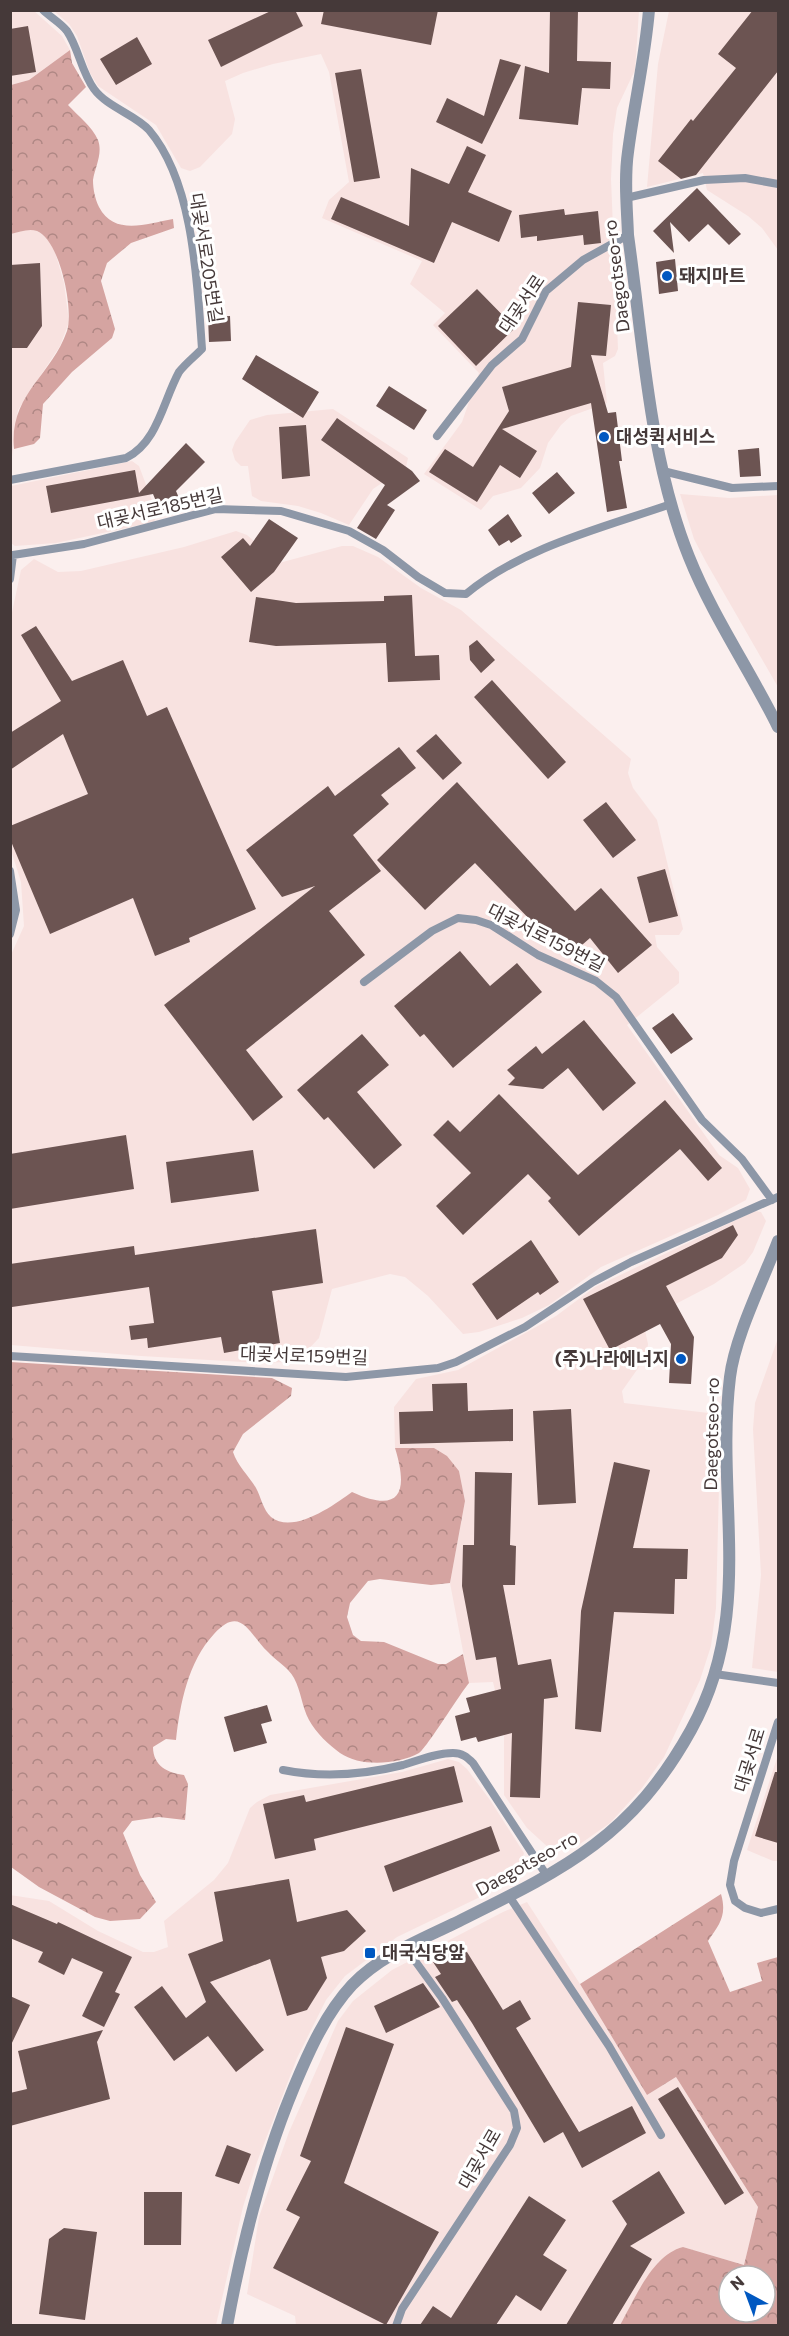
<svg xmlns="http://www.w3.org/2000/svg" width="789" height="2336" font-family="Commissioner,'Noto Sans KR',sans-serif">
<defs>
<pattern id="forest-crowns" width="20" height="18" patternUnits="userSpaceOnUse" patternTransform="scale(1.5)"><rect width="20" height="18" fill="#d5a4a1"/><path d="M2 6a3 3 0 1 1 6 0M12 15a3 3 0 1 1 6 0" fill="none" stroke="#af8784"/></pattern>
</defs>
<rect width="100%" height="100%" fill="#fbefee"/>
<!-- built -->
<path fill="#f8e2e0" d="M10 11H34L62 36 70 50 29 80 11 85Z
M54 11H639L635 70 617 108 613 134 611 179 618 349 615 356 603 363 607 403 571 416 561 425 548 443 540 468 521 488 493 496 481 510 424 474 462 422 479 373 433 325 445 313 410 284 422 261 322 218 329 200 349 182 329 72 321 54 273 64 243 73 225 81 235 119 232 134 200 167 190 171 181 168 156 125 98 86 90 73 77 36 69 24Z
M669 11H778V250L762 228 748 216 707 190 703 173 647 187 658 64Z
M24 230H35L44 235 53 245 64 283 69 322 60 346 18 410 11 464V234Z
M333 409 408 458 406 467 373 489 349 525 321 513 298 506 261 501 252 496 248 466H241L235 460 232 450 235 442 250 420 267 415Z
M132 461 139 466 157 514 154 522 56 543 15 546 11 543V486Z
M680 494 729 498 778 495V687L706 562 694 539Z
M236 531 247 535 279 563 342 546H353L378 557 421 588 461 610 631 759 628 773 633 788 657 820 683 929 679 935H655L657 947 679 972V983L627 1025 719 1155 738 1168 750 1189 746 1200 718 1215 601 1267 549 1305 522 1318 479 1332 463 1334 428 1296 405 1277 390 1274 332 1289 319 1338 304 1354 284 1362 260 1363 141 1356 11 1345 10 957 24 926 21 882 11 850V617L21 570 34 559 58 572 81 571 184 547Z
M755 1211 761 1212 766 1221 753 1252 745 1263 714 1284 643 1321 648 1344 646 1357 622 1391 624 1403 717 1414 719 1486 716 1608 711 1646 700 1680 664 1757 642 1788 610 1823 580 1844 550 1849 527 1828 504 1795V1726L493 1682 469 1683 450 1583 465 1501 459 1471 434 1448H395L394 1407 416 1379 458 1370 556 1316 595 1287Z
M778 1338V1672L752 1668 761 1575 753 1429 755 1403Z
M778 1755V1861H773L747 1850Z
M448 1759 459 1762 467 1769 490 1800 524 1853 521 1864 515 1876 505 1885 397 1937 345 1976 326 2000 297 2058 257 2162 243 2207 216 2325H11L10 1895 49 1901 98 1931 143 1952H154L168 1947 164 1921 214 1880 228 1863 250 1808 257 1802 270 1795 402 1772Z
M527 1902 580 1984 647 2095 676 2077 758 2207 744 2265 683 2247 654 2269 620 2325H296L295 2316 247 2294 259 2217 289 2132 338 2021 353 2001 392 1970 503 1912Z"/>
<!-- forest -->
<path fill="url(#forest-crowns)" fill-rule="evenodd" d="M70 50 72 63 86 87 68 105C78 116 92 126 98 140 103 154 95 167 93 180 93 189 95 199 99 207 114 236 146 224 173 219L174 228 131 243 107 263 101 281 115 329 112 338 72 372 43 404 40 438 34 444 14 449C9 394 51 377 67 331 74 310 60 240 37 231 29 228 19 232 11 234V85L29 80Z
M10 1362 272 1378 292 1388 291 1396 243 1434 233 1452C237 1465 249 1476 256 1488 261 1497 263 1510 271 1517 293 1535 334 1505 352 1492 400 1514 409 1493 395 1448H434L447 1456 459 1471 465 1501 450 1583 431 1585 380 1579 368 1581 350 1603 347 1617 353 1635 361 1641 384 1642 438 1664H446L463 1654 469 1683C459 1695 426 1749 419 1753 397 1765 360 1767 340 1753 329 1745 316 1733 309 1720 302 1707 301 1691 294 1678 288 1667 276 1661 268 1652 249 1634 241 1604 214 1634 188 1662 180 1704 176 1740L166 1739 153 1747C153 1766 168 1773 184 1775L188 1784 185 1820 159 1817 132 1821 123 1833 140 1875 156 1902 140 1919 110 1921 95 1917 39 1887 11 1867Z
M721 1894C727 1915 720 1924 708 1941L730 1992 762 1981 757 1963 778 1957V2325H620C635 2299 652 2255 683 2247L744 2265 758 2207 676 2077 647 2095 580 1984ZM729 2276H765V2312H729Z"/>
<!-- building -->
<path fill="#6c5452" d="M273 10H295L303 26 221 67 208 40Z
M324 10H438L431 45 321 24Z
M550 10H578L577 61 611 62 610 89 582 88 578 125 519 119 525 66 549 73Z
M753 10H778V71L696 175 681 179 658 161 691 119 693 121 736 68 718 54Z
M28 26 36 72 10 76V29Z
M137 37 152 64 116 85 100 59Z
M500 59 521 65 482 144 436 122 447 98 484 116Z
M361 69 380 178 354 182 335 73Z
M467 146 486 155 468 192 512 211 499 242 452 222 434 263 331 219 341 197 409 226 411 168 449 184Z
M697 188 741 234 729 245 708 224 689 242 670 222 674 253 653 231Z
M564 209 565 215 598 211 601 243 584 245 583 235 537 241V236L521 238 519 215Z
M675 259 678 291 659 294 656 262Z
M40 263 42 326 27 348H10V265Z
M477 289 515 328 476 366 438 326Z
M578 302 611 305 606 356 591 355 608 413 616 412 622 461H619L627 508 607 512 591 403 502 429 537 451 520 478 500 465 477 502 429 472 445 449 473 467 509 411 502 387 571 367Z
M230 316 231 341 209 342 208 317Z
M256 355 319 392 303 418 242 379Z
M389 386 427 410 414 430 376 406Z
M337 418 412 471 420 481 387 505 395 510 376 539 357 528 385 485 321 440Z
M306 425 310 476 282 479 279 427Z
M186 443 205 462 176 491 182 505 161 513 153 494 51 513 46 486 135 470 139 493Z
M759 448 761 476 740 477 738 450Z
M557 472 575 493 549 514 532 493Z
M508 514 522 536 511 543 509 540 499 546 488 530Z
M269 519 298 538 274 572 251 592 221 557 243 538 250 546Z
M412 595 415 656 439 655 440 680 388 682 386 643 276 646 249 642 256 597 296 603 384 601V596Z
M36 626 72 681 123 660 147 716 167 707 256 909 189 938 190 942 155 956 133 898 50 934 10 839V826L88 794 63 734 10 770V733L61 701 21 635Z
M477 640 495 660 481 673 470 660 469 646Z
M492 680 566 762 548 779 474 697Z
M436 734 462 763 443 780 416 751Z
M399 747 416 768 381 795 389 804 353 835 381 871 329 911 365 955 246 1050 283 1097 253 1121 164 1005 315 886 282 897 246 850 328 786 335 796Z
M457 782 575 911 601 888 652 945 618 973 590 938 567 958 475 863 425 910 377 860Z
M606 802 636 840 613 858 583 820Z
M665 869 678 916 649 923 637 877Z
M460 951 490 986 517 963 542 992 453 1068 424 1034 420 1037 394 1006Z
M673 1013 693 1039 671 1054 652 1028Z
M584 1020 636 1083 603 1111 568 1068 543 1089 508 1085 515 1078 507 1070 536 1046 542 1054Z
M362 1034 389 1065 357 1092 402 1145 374 1169 328 1117 324 1120 297 1090Z
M499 1094 578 1175 665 1100 722 1168 708 1181 680 1149 579 1236 548 1201 551 1198 528 1174 463 1235 436 1206 471 1173 433 1135 448 1120 460 1132Z
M126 1135 134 1189 10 1209V1154Z
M253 1150 259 1191 171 1203 166 1162Z
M733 1225 738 1235 722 1258 666 1286 694 1337 691 1384 669 1383 671 1344 660 1324 610 1350 583 1299Z
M316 1229 323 1283 272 1291 280 1343 224 1353 221 1337 148 1348 147 1338 131 1340 129 1326 154 1323 149 1287 12 1307 10 1264 134 1246 135 1255Z
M531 1240 559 1282 540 1295 538 1292 497 1320 472 1284Z
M467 1383 468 1411 513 1409V1441L400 1444 399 1412 433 1411 432 1384Z
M571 1409 576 1503 538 1505 533 1411Z
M614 1462 650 1470 633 1548 688 1549 687 1579H675L674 1614 614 1612 601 1732 575 1729 581 1611Z
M475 1472 512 1473 510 1545 516 1546 515 1585H503L518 1665 551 1659 558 1697 544 1699 540 1798 510 1797 512 1733 478 1742 476 1737 461 1741 455 1716 470 1712 466 1698 501 1689 496 1657 476 1660 462 1586 463 1545H474Z
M267 1705 272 1721 261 1724 267 1743 234 1752 224 1717Z
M454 1766 463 1802 314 1839 316 1850 275 1859 263 1804 304 1795 306 1802Z
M775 1772H778V1843L755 1836Z
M491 1826 500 1851 393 1892 384 1866Z
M289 1879 297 1922 347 1910 366 1931 344 1951 321 1957 327 1978 307 2010 287 2016 270 1959 210 1982 264 2050 236 2072 208 2036 174 2061 134 2007 162 1986 186 2018 206 2002 188 1954 223 1941 214 1892Z
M10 1904 57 1924 58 1922 132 1957 115 1992 120 1994 104 2027 82 2016 103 1972 72 1958 64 1975 38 1962 43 1952 10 1938Z
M462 1944 503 2010 520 2000 531 2019 516 2028 579 2132 632 2106 646 2133 582 2168 563 2132 544 2143 472 2023 457 2000 452 2002 435 1977 441 1974 433 1962Z
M423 1983 440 2007 386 2033 374 2006Z
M10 1996 30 2005 10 2047Z
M346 2027 394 2044 344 2183 439 2232 386 2325 273 2268 300 2217 286 2210 311 2161 300 2156Z
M103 2030 97 2042 110 2099 10 2126V2093L27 2089 18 2051Z
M678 2087 744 2193 725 2205 658 2099Z
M227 2145 251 2154 239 2184 215 2176Z
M659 2171 685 2213 630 2246 652 2259 612 2325H566L627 2224 612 2201Z
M144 2192H182L181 2245H144Z
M529 2196 566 2220 543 2255 567 2270 541 2311 516 2295 496 2325H420L433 2306 451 2318Z
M64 2228 97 2232 85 2320 39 2314 49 2239Z"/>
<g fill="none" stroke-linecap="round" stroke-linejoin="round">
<!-- service -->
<path stroke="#8d97a7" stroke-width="8" d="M626 198 704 180 745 178 778 184
M437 436 492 365 522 339 546 291 583 260 628 235
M663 471 732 488 778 486
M10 480 126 458C158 442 163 401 179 372 185 364 195 356 202 349 197 281 194 183 149 130 136 115 107 107 94 89 81 71 79 49 67 31 61 23 50 17 43 10
M10 579 13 555 84 544 216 509 281 511 349 531 383 550 418 577 445 593 466 594C523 547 602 528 671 504
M10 871 16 910 10 934
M364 982 432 931 458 918 476 920 491 925 538 955 596 981 616 997 702 1120 742 1159 772 1200
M10 1356 346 1377 438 1368 456 1362 525 1327 593 1282 631 1262 778 1197
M715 1674 778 1683
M778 1722 734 1861 730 1885 735 1901 745 1908 761 1913 778 1909
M283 1770C323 1778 363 1775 403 1765 419 1760 436 1753 453 1753 462 1753 467 1757 473 1763L547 1876
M509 1896 609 2046 661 2135
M396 2326 402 2309 510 2145 517 2128 514 2111 442 1998 405 1947"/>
<!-- tertiary -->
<path stroke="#8d97a7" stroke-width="12" d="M649 10C645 58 634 105 628 152 624 179 627 208 628 235 643 341 649 458 689 557 713 617 750 670 778 727
M227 2326C242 2243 262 2164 294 2087 309 2051 326 2013 352 1985 380 1956 418 1941 453 1924 560 1871 630 1840 691 1730 756 1612 715 1500 730 1377 735 1336 763 1281 778 1241"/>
</g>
<!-- markers -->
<g fill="#0058c1" stroke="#fff" stroke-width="2">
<circle cx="667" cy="276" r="6"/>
<circle cx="604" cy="437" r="6"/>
<circle cx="681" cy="1359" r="6"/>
<rect x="364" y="1947" width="12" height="12" rx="3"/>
</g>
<g text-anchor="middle" stroke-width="6" stroke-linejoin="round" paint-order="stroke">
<!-- street labels -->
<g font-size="18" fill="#453939" stroke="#fff">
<text transform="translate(206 258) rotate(81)" y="6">대곶서로205번길</text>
<text transform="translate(617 276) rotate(-97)" y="6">Daegotseo-ro</text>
<text transform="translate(522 304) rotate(-56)" y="6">대곶서로</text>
<text transform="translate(160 509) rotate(-13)" y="6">대곶서로185번길</text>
<text transform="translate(546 938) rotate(27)" y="6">대곶서로159번길</text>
<text transform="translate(304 1356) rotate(2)" y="6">대곶서로159번길</text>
<text transform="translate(712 1434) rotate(-89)" y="6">Daegotseo-ro</text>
<text transform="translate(750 1760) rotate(-73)" y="6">대곶서로</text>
<text transform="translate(527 1864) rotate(-29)" y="6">Daegotseo-ro</text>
<text transform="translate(480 2159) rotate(-60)" y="6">대곶서로</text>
</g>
<!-- poi labels -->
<g font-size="18" font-weight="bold" fill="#453939" stroke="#fff" text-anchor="start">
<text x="679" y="282">돼지마트</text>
<text x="616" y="443">대성퀵서비스</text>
<text x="669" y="1365" text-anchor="end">(주)나라에너지</text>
<text x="382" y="1959">대국식당앞</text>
</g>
</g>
<!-- border -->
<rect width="789" height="2336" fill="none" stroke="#453939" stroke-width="24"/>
<!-- north arrow -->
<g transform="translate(747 2294) rotate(319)"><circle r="28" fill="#ffffff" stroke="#b5b0b0" stroke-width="1.5"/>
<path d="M0-4.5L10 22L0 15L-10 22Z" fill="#0058c1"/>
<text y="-9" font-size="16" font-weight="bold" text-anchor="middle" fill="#453939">N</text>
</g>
</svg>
